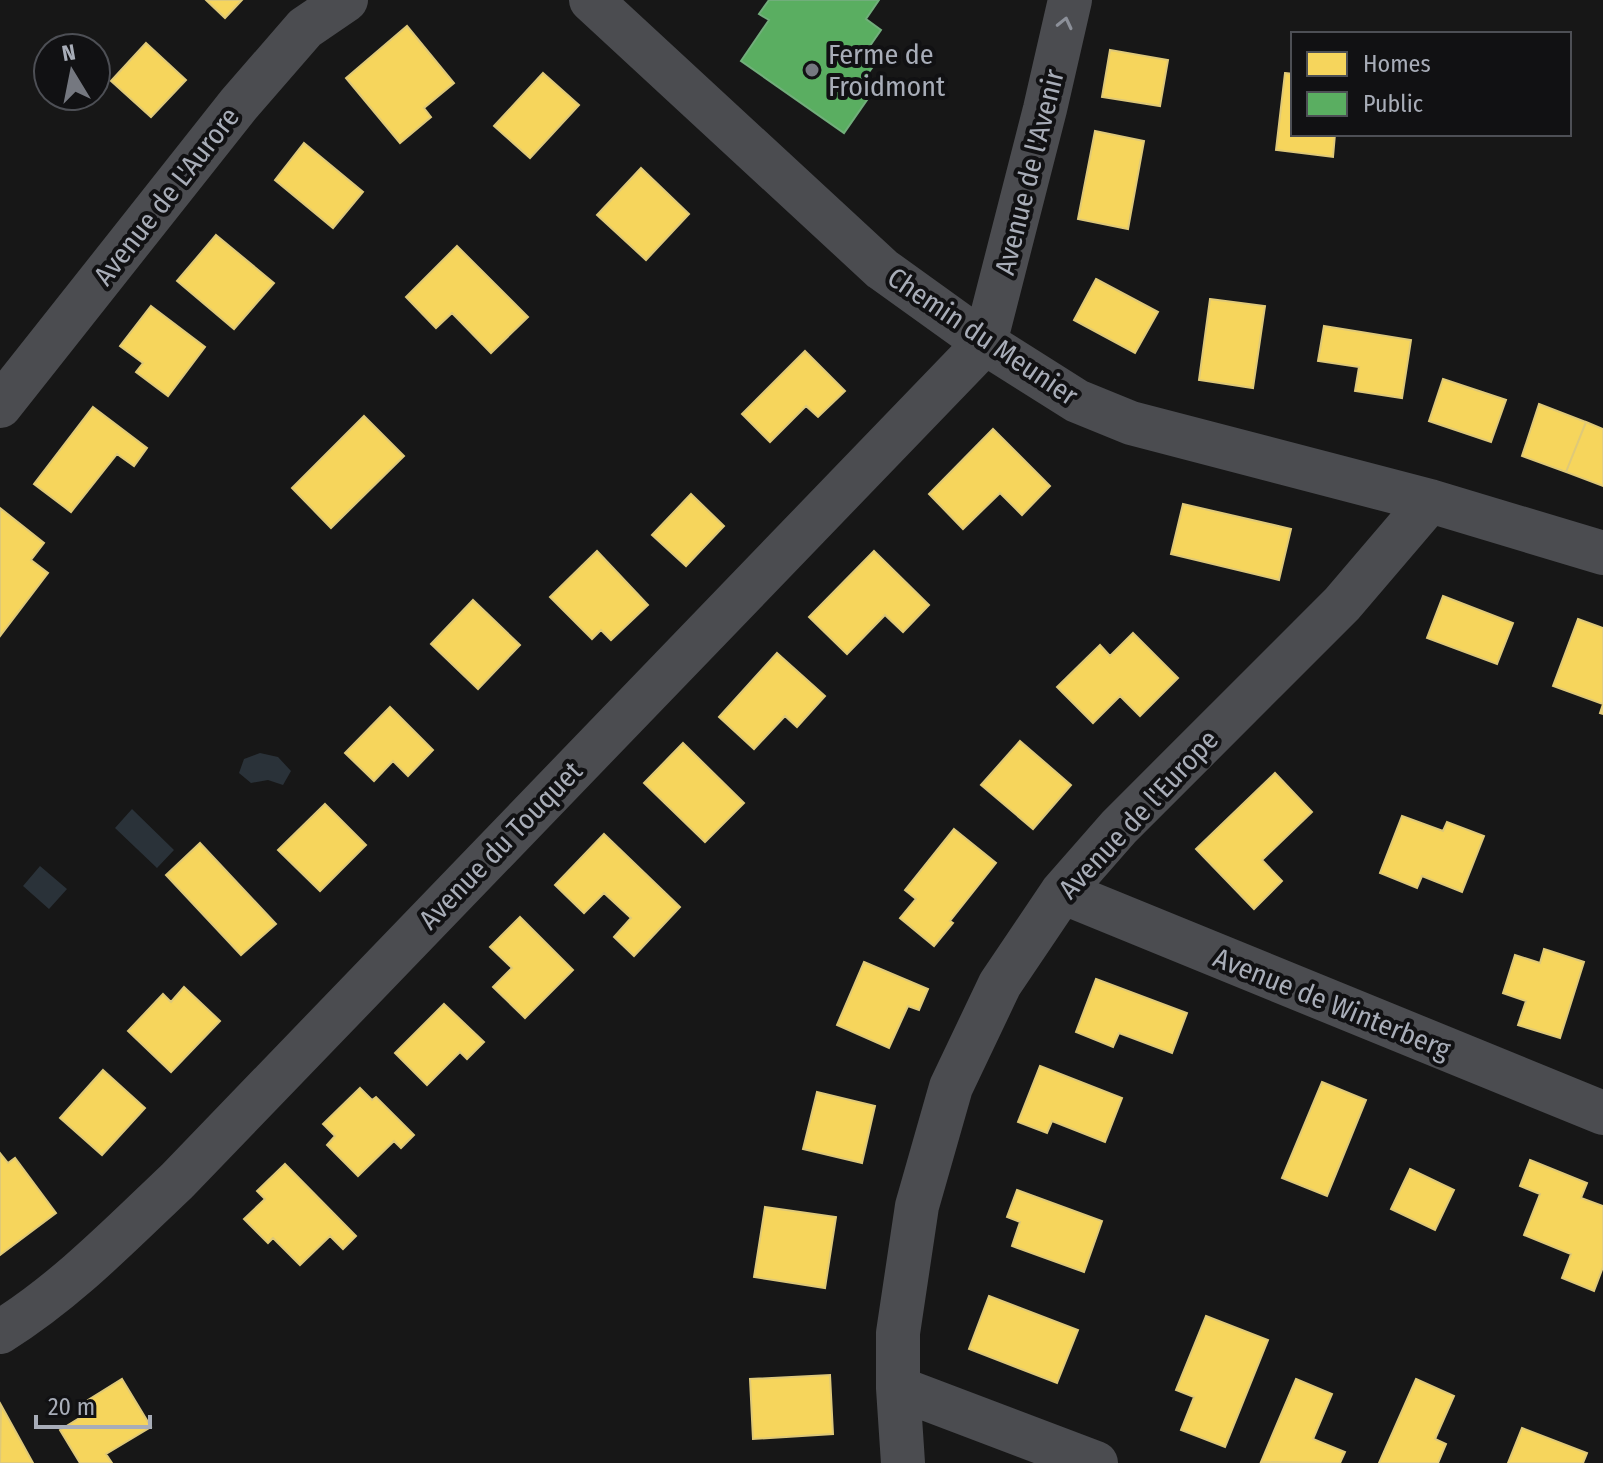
<svg xmlns="http://www.w3.org/2000/svg" width="1603" height="1463" viewBox="0 0 1603 1463" font-family="'Fira Sans Condensed',sans-serif">
<rect width="100%" height="100%" fill="#171717"/>
<path fill="#2a3239" d="M 260,753 L 278,757 L 291,771 L 283,785 L 268,780 L 251,783 L 239,773 L 244,759 Z
M 132,809 L 174,850 L 157,868 L 115,828 Z
M 40,866 L 67,889 L 49,909 L 23,886 Z"/>
<path fill="#f6d55c" stroke="#dfc978" stroke-width="2" d="M 206,0 L 242,0 L 225,18 Z
M 407,26 L 454,83 L 424,108 L 431,117 L 400,143 L 346,78 Z
M 146,43 L 186,80 L 151,117 L 111,81 Z
M 1110,50 L 1168,60 L 1160,106 L 1102,97 Z
M 543,73 L 579,105 L 530,158 L 494,126 Z
M 1285,73 L 1293,74 L 1293,134 L 1335,134 L 1333,157 L 1276,150 Z
M 1095,131 L 1144,141 L 1128,229 L 1078,219 Z
M 304,143 L 363,192 L 333,228 L 275,180 Z
M 641,168 L 689,214 L 646,260 L 597,215 Z
M 216,235 L 274,283 L 234,329 L 177,281 Z
M 457,246 L 528,317 L 491,353 L 452,313 L 436,328 L 406,297 Z
M 1096,279 L 1158,312 L 1135,353 L 1074,320 Z
M 1210,299 L 1265,306 L 1253,388 L 1199,380 Z
M 151,306 L 205,347 L 168,396 L 136,372 L 143,363 L 120,346 Z
M 1324,326 L 1411,340 L 1402,398 L 1355,391 L 1359,367 L 1318,361 Z
M 805,351 L 845,391 L 818,417 L 806,406 L 770,442 L 742,414 Z
M 1443,379 L 1506,400 L 1491,442 L 1429,421 Z
M 1539,404 L 1586,422 L 1566,472 L 1522,456 Z
M 93,407 L 147,448 L 134,466 L 117,454 L 71,512 L 34,484 Z
M 364,416 L 404,456 L 331,528 L 292,488 Z
M 1586,422 L 1603,429 L 1603,486 L 1566,472 Z
M 993,429 L 1050,486 L 1022,515 L 1000,493 L 963,529 L 929,494 Z
M 691,494 L 724,526 L 686,566 L 652,535 Z
M 1183,504 L 1291,529 L 1279,580 L 1171,554 Z
M 0,508 L 44,543 L 31,560 L 48,573 L 0,636 Z
M 597,551 L 648,605 L 611,640 L 601,630 L 592,639 L 550,597 Z
M 874,551 L 929,605 L 903,632 L 885,615 L 847,654 L 809,617 Z
M 1443,596 L 1513,623 L 1497,664 L 1427,638 Z
M 473,600 L 520,645 L 478,689 L 431,644 Z
M 1578,619 L 1603,628 L 1603,714 L 1600,713 L 1603,704 L 1553,686 Z
M 1133,633 L 1178,678 L 1140,716 L 1120,696 L 1093,723 L 1057,687 L 1100,645 L 1110,656 Z
M 777,653 L 825,696 L 797,727 L 785,716 L 754,749 L 719,717 Z
M 390,707 L 433,750 L 408,776 L 393,761 L 374,781 L 345,753 Z
M 1020,741 L 1071,785 L 1033,829 L 981,785 Z
M 683,743 L 744,803 L 705,842 L 644,783 Z
M 1275,773 L 1312,812 L 1262,860 L 1282,881 L 1254,909 L 1196,849 Z
M 325,804 L 366,845 L 320,891 L 278,850 Z
M 1402,816 L 1443,831 L 1447,822 L 1484,836 L 1462,892 L 1422,876 L 1417,888 L 1380,873 Z
M 954,829 L 996,863 L 950,921 L 953,923 L 934,946 L 900,918 L 916,899 L 905,890 Z
M 604,834 L 680,907 L 634,956 L 614,937 L 631,918 L 604,893 L 584,913 L 555,885 Z
M 200,843 L 276,924 L 241,955 L 166,875 Z
M 520,917 L 573,970 L 525,1018 L 493,987 L 512,968 L 490,947 Z
M 1544,949 L 1584,962 L 1560,1038 L 1518,1025 L 1526,1001 L 1503,993 L 1515,955 L 1540,963 Z
M 864,962 L 928,989 L 919,1010 L 908,1006 L 889,1048 L 837,1025 Z
M 1096,979 L 1187,1013 L 1172,1053 L 1119,1033 L 1113,1047 L 1076,1032 Z
M 184,987 L 220,1021 L 171,1072 L 128,1031 L 163,994 L 171,1002 Z
M 444,1004 L 484,1042 L 467,1059 L 460,1052 L 427,1085 L 395,1053 Z
M 1040,1066 L 1122,1098 L 1105,1142 L 1052,1121 L 1047,1133 L 1018,1122 Z
M 103,1070 L 145,1108 L 102,1155 L 60,1118 Z
M 1322,1082 L 1366,1100 L 1327,1196 L 1282,1178 Z
M 360,1088 L 372,1100 L 376,1097 L 414,1135 L 401,1148 L 394,1141 L 358,1176 L 327,1145 L 335,1136 L 323,1124 Z
M 817,1092 L 875,1106 L 862,1163 L 803,1149 Z
M 0,1153 L 8,1163 L 15,1158 L 56,1213 L 0,1255 Z
M 1530,1160 L 1587,1183 L 1581,1198 L 1603,1206 L 1603,1267 L 1594,1291 L 1562,1278 L 1571,1254 L 1524,1235 L 1540,1194 L 1520,1186 Z
M 285,1164 L 356,1236 L 343,1249 L 330,1236 L 300,1265 L 273,1238 L 268,1243 L 244,1219 L 265,1199 L 257,1191 Z
M 1410,1169 L 1454,1190 L 1435,1230 L 1391,1209 Z
M 1017,1190 L 1102,1221 L 1084,1272 L 1012,1246 L 1020,1222 L 1007,1217 Z
M 765,1207 L 836,1217 L 825,1288 L 754,1277 Z
M 989,1296 L 1078,1330 L 1057,1383 L 969,1349 Z
M 1206,1316 L 1268,1340 L 1225,1447 L 1181,1430 L 1194,1397 L 1176,1390 Z
M 830,1375 L 833,1434 L 753,1439 L 750,1379 Z
M 122,1379 L 151,1427 L 106,1454 L 112,1463 L 80,1463 L 60,1430 L 94,1409 L 88,1400 Z
M 1296,1379 L 1332,1394 L 1313,1439 L 1345,1452 L 1340,1463 L 1261,1462 Z
M 1416,1379 L 1454,1396 L 1435,1439 L 1446,1444 L 1438,1463 L 1379,1463 Z
M 1,1405 L 33,1463 L 0,1463 Z
M 1522,1428 L 1587,1453 L 1583,1463 L 1508,1463 Z"/>
<path fill="#5aae61" stroke="#71ae7b" stroke-width="2" d="M 769,0 L 879,0 L 866,19 L 881,30 L 865,53 L 877,61 L 864,79 L 876,87 L 844,133 L 741,61 L 769,20 L 759,14 Z"/>
<g fill="none" stroke-linecap="round" stroke-linejoin="round">
<path stroke="#4b4c50" stroke-width="44" d="M 591,0 L 882,269 L 985,343 L 1077,401 L 1131,423 L 1430,501 L 1603,553
M 0,406 L 239,104 L 305,28 L 346,0
M 1062,892 L 1603,1113
M 0,1332 C 66,1291 121,1234 177,1181 L 985,343 L 1045,109 L 1070,0
M 898,1388 L 1096,1463
M 903,1463 L 898,1388 L 898,1333 L 917,1206 L 951,1087 L 1000,984 L 1062,892 L 1119,827 L 1342,604 L 1430,501"/>
</g>
<defs><path id="oneway-chevron" d="M-2-3.5L2.5 0L-2 3.5" fill="none" stroke-width="1.6" stroke-linecap="round" stroke-linejoin="round" transform="scale(2)"/></defs>
<use stroke="#8c9099" href="#oneway-chevron" transform="translate(1065 23) rotate(-77)"/>
<circle fill="#757880" stroke="#111113" stroke-width="3" cx="812" cy="70" r="8"/>
<g text-anchor="middle" stroke-width="8" stroke-linejoin="round" paint-order="stroke">
<g font-size="28" fill="#a8adb8" stroke="#111113" text-anchor="start">
<text x="828" y="64">Ferme de<tspan x="828" dy="32">Froidmont</tspan></text>
</g>
<g font-size="28" fill="#a8adb8" stroke="#111113">
<text transform="translate(1029 172) rotate(-76)" y="10">Avenue de l'Avenir</text>
<text transform="translate(166 196) rotate(-52)" y="10">Avenue de L'Aurore</text>
<text transform="translate(983 336) rotate(34)" y="10">Chemin du Meunier</text>
<text transform="translate(1138 814) rotate(-47)" y="10">Avenue de l'Europe</text>
<text transform="translate(500 845) rotate(-46)" y="10">Avenue du Touquet</text>
<text transform="translate(1332 1003) rotate(22)" y="10">Avenue de Winterberg</text>
</g>
</g>
<rect x="1291" y="32" width="280" height="104" fill="#111113" stroke="#4d4f55" stroke-width="2"/>
<rect x="1307" y="52" width="40" height="24" fill="#f6d55c" stroke="#4d4f55" stroke-width="2"/>
<text x="1363" y="72" font-size="24" fill="#a8adb8">Homes</text>
<rect x="1307" y="92" width="40" height="24" fill="#5aae61" stroke="#4d4f55" stroke-width="2"/>
<text x="1363" y="112" font-size="24" fill="#a8adb8">Public</text>
<g transform="translate(72 72) rotate(350)"><circle r="38" fill="#111113" stroke="#4d4f55" stroke-width="2"/>
<path d="M0-6L14 30L0 20L-14 30Z" fill="#757880"/>
<text y="-12" font-size="22" font-weight="bold" text-anchor="middle" fill="#a8adb8">N</text>
</g>
<path d="M36 1415v12h114v-12" fill="none" stroke="#a8adb8" stroke-width="4"/>
<text x="48" y="1415" font-size="24" fill="#a8adb8" stroke="#111113" stroke-width="6" paint-order="stroke">20 m</text>
</svg>
